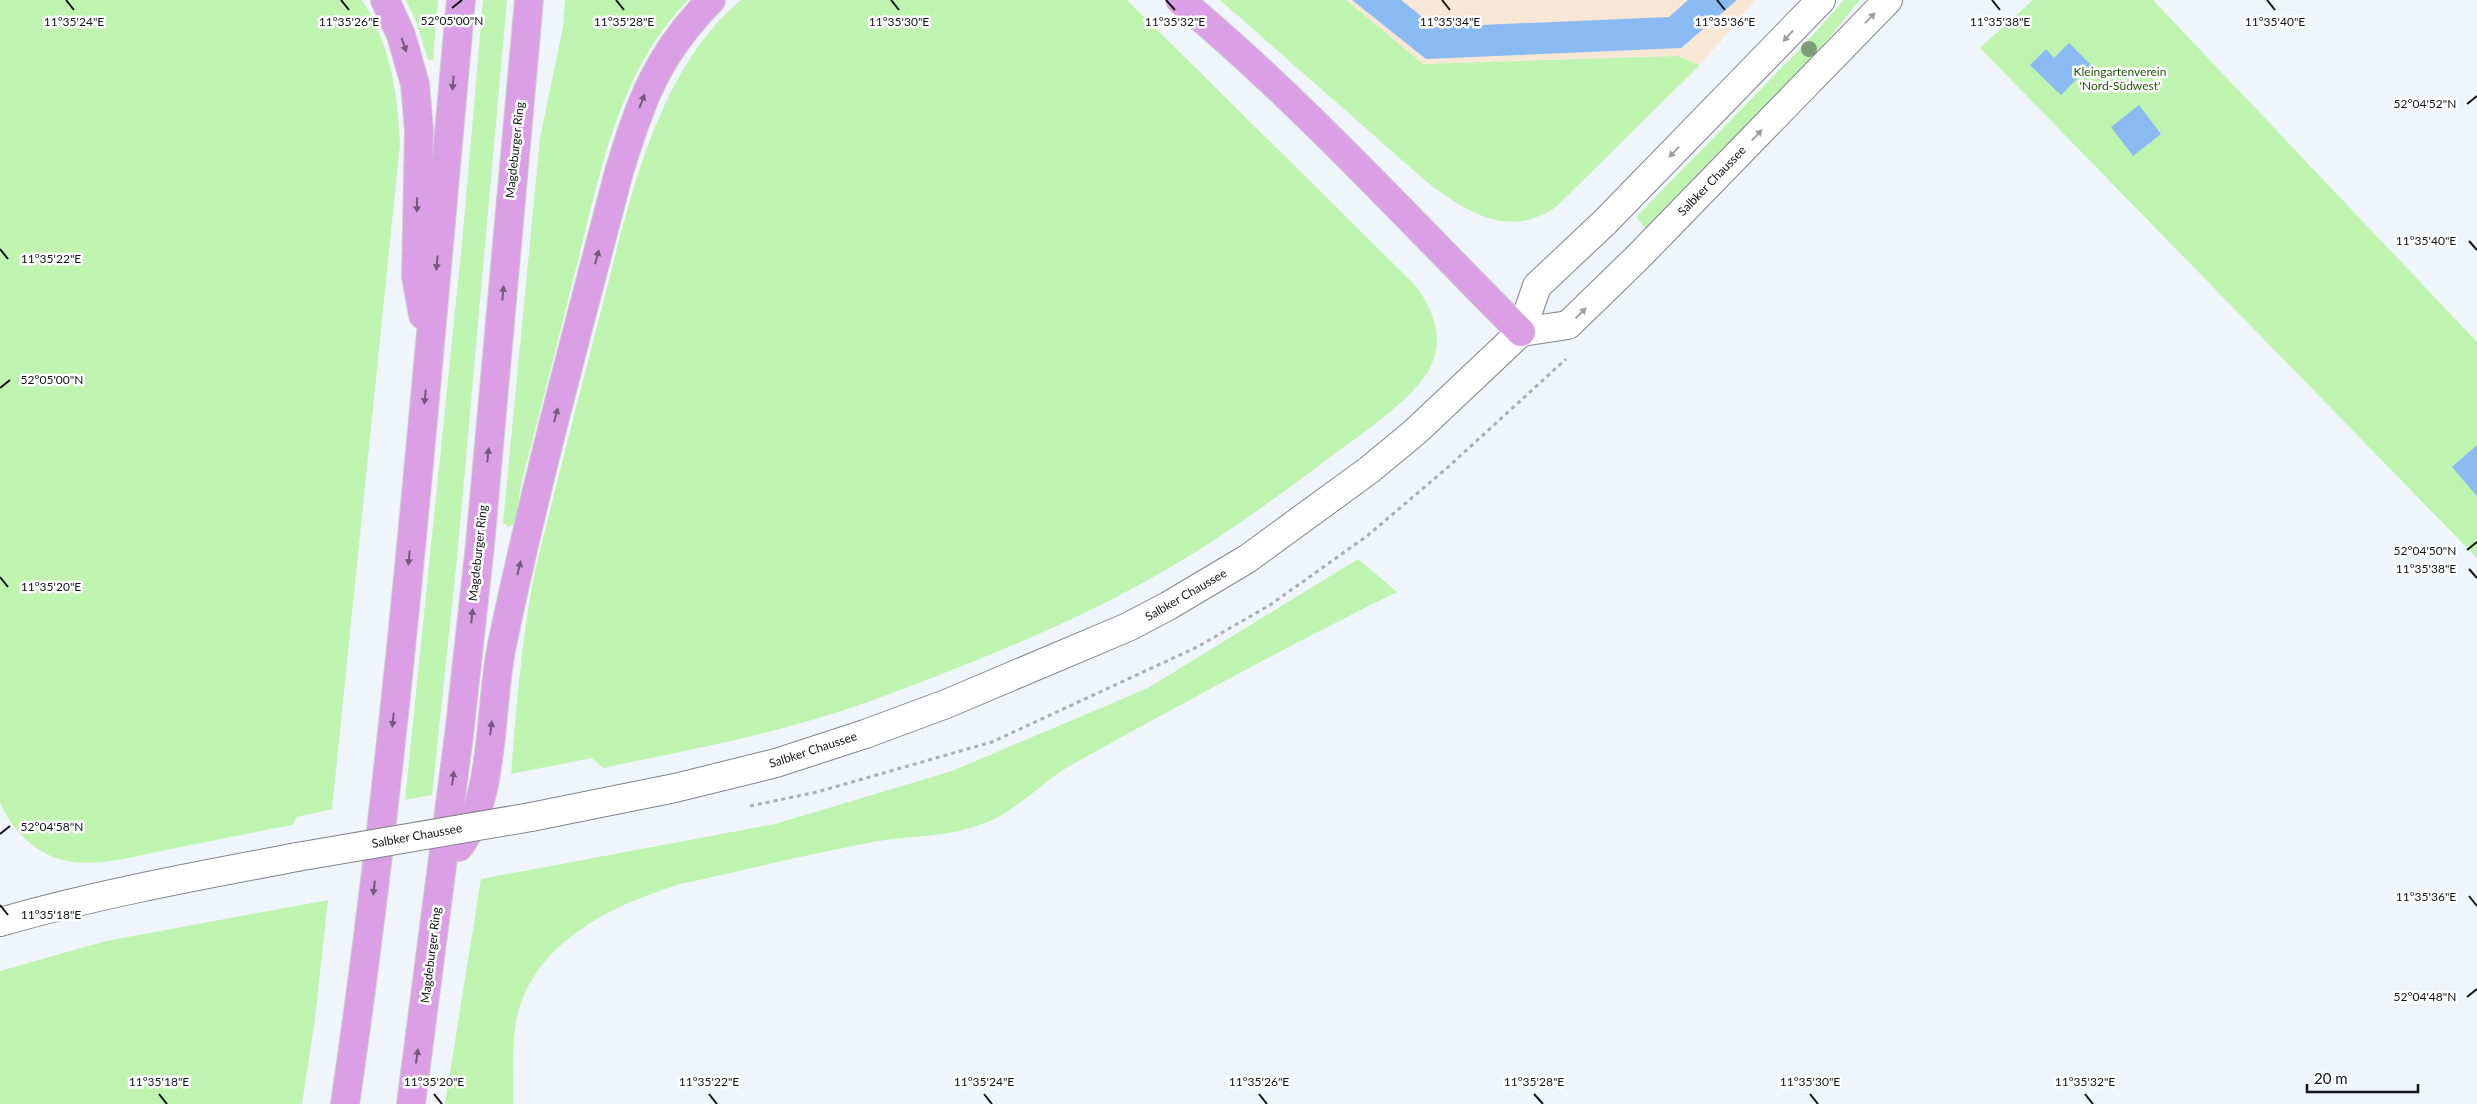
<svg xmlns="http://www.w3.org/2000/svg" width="2477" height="1104" viewBox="0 0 2477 1104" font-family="Lato,sans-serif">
<rect width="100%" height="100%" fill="#f0f5fb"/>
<path fill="#f9e7d6" d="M 1346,0 L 1756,0 L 1700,65 L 1677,56 L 1423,64 Z"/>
<path fill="#bef4af" d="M 0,0 L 362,0 C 390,43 398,94 400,144 L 332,809 L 297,817 L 293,825 C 249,833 205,842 161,851 C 132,857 97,867 67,861 C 36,855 13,831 0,803 Z
M 406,0 L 438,0 L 433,60 L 428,60 L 416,21 Z
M 483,0 L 507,0 L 457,558 L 432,795 L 405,800 L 463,233 Z
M 565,0 L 688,0 C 617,74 601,172 576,268 C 558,340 540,412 521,484 L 515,523 L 509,527 L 503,523 L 540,138 L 563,27 Z
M 741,0 L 1127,0 L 1415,285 C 1432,308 1445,336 1431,366 C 1417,396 1361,435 1333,455 C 1273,500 1212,545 1146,581 C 1058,630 962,667 868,702 C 782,733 692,749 603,768 L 592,758 L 511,774 C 516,711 521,648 532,586 C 538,555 547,524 554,494 C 568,439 582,384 596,330 C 626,220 650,76 741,0 Z
M 1220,0 L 1346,0 L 1423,64 L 1677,56 L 1700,65 L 1556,207 C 1508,239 1469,213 1428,183 Z
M 1844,0 L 1860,0 L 1814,56 L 1646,229 L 1636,217 L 1803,46 Z
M 2033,0 L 2153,0 L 2477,342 L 2477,558 L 1980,48 Z
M 1358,559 L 1397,592 C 1287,646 1180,705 1073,764 C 1043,781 1018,810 985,823 C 947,838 912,835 873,842 C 809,854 745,870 681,884 C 617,903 542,938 520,1006 C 510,1036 514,1073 513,1104 L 445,1104 L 481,879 L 775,824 L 952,771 L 1148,688 Z
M 328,900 L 315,1019 L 302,1104 L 0,1104 L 0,971 L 106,941 Z"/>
<path fill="#8abaf2" d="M 1352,0 L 1401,0 L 1435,27 L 1669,17 L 1688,0 L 1737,0 L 1681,48 L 1426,59 Z
M 2069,43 L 2091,65 L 2061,95 L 2030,65 L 2046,49 L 2054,58 Z
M 2139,105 L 2161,134 L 2133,156 L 2111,127 Z
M 2477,445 L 2477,496 L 2452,467 Z"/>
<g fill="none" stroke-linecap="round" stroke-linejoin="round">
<g stroke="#81858b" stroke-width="30">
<path id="secondary" d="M 1521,332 L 1568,325 L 1638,257 L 1888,0
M 531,817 L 675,788 L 776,763 L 865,734 L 946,704 L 1128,627 L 1168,606 L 1247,559 L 1369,470 L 1415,432 L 1521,332 L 1537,286 L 1605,222 L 1821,0
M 0,922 C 98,894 197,876 297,857"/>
</g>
<g stroke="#cfd0d0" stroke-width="30">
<path id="highway" d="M 385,0 L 401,35 L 415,84 L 419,130 L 416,276 L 423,315
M 1180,0 C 1302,102 1409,220 1521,332
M 459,847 C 496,796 489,706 502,645 C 535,486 578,329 619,172 C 641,100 657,55 711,0
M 345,1104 C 399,738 427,368 461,0
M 411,1104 L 459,735 L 480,545 L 529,0"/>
</g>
<path stroke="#aaaeb3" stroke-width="3" stroke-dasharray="4 4" stroke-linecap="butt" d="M 750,806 L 817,792 L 992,742 L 1197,647 L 1270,605 L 1367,536 L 1447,468 L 1566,359"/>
<use href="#secondary" stroke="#fff" stroke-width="28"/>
<use href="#highway" stroke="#da9fe4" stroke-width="28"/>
<g stroke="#81858b" stroke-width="30" stroke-linecap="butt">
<path id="secondary-bridge" d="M 297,857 L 531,817"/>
</g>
<use href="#secondary-bridge" stroke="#fff" stroke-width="28"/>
</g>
<circle fill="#7c9d75" cx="1809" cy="49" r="8"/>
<defs><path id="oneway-solid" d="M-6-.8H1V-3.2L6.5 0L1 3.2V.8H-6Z" transform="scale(1.25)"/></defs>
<g fill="#a0a0a1">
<use href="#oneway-solid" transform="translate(1870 18) rotate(-46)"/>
<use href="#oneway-solid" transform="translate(1788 36) rotate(133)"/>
<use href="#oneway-solid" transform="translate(1757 135) rotate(-46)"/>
<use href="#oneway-solid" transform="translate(1674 152) rotate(134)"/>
<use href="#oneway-solid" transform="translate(1581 313) rotate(-44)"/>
</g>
<g fill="#76587c">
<use href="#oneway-solid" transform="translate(404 45) rotate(71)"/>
<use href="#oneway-solid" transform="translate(453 83) rotate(95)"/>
<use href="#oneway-solid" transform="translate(642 101) rotate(-69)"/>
<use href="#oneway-solid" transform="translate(417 205) rotate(91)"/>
<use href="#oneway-solid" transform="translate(597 257) rotate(-75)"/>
<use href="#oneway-solid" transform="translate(437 263) rotate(95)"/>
<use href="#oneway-solid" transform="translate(503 293) rotate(-85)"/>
<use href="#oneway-solid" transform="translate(425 397) rotate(96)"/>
<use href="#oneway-solid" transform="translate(556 415) rotate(-75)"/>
<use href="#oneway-solid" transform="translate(488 455) rotate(-85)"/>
<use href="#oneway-solid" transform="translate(409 558) rotate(95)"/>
<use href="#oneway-solid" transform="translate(519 568) rotate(-77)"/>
<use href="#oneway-solid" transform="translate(472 616) rotate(-84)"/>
<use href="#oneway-solid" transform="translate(393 720) rotate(96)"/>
<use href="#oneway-solid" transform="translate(491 728) rotate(-83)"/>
<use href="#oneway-solid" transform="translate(453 778) rotate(-83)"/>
<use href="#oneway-solid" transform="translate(374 888) rotate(97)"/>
<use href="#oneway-solid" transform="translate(417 1056) rotate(-82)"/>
</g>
<path fill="none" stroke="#111215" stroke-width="2" d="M 66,0 L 74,10M 341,0 L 349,10M 616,0 L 624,10M 891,0 L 899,10M 1166,0 L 1175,10M 1442,0 L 1450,10M 1717,0 L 1725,10M 1992,0 L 2000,10M 2267,0 L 2275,10M 452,8 L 462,0M 2467,104 L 2477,96M 2469,241 L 2477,250M 0,249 L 8,259M 0,388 L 10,380M 2467,550 L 2477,542M 2469,569 L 2477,578M 0,577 L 8,587M 0,834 L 10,826M 2469,896 L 2477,906M 0,905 L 8,915M 2467,997 L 2477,989M 159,1094 L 167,1104M 434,1094 L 442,1104M 709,1094 L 717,1104M 984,1094 L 992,1104M 1259,1094 L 1267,1104M 1534,1094 L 1543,1104M 1810,1094 L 1818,1104M 2085,1094 L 2093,1104"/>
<g text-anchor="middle" stroke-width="5" stroke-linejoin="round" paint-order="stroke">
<g font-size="12" fill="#1e5507" stroke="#fff">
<text x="2120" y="76">Kleingartenverein<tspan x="2120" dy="14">'Nord-Südwest'</tspan></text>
</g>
<g font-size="12" fill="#111215" stroke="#fff">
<text transform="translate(515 150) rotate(-84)" y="4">Magdeburger Ring</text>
<text transform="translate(1712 181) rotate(-46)" y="4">Salbker Chaussee</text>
<text transform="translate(478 553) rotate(-84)" y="4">Magdeburger Ring</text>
<text transform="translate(1186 595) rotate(-30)" y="4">Salbker Chaussee</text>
<text transform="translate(813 750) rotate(-18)" y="4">Salbker Chaussee</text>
<text transform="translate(417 836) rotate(-10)" y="4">Salbker Chaussee</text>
<text transform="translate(431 955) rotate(-83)" y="4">Magdeburger Ring</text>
</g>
</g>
<g font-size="12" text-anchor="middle" fill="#111215" stroke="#fff" stroke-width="5" stroke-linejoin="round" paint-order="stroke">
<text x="452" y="25">52°05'00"N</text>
<text x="74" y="26">11°35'24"E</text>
<text x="349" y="26">11°35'26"E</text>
<text x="624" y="26">11°35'28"E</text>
<text x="899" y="26">11°35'30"E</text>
<text x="1175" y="26">11°35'32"E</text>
<text x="1450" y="26">11°35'34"E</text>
<text x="1725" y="26">11°35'36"E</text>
<text x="2275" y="26">11°35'40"E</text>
<text x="2000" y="26">11°35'38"E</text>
<text x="2425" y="108">52°04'52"N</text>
<text x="2426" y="245">11°35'40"E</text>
<text x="51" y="263">11°35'22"E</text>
<text x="52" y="384">52°05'00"N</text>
<text x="2425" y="555">52°04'50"N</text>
<text x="2426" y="573">11°35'38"E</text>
<text x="51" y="591">11°35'20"E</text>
<text x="52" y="831">52°04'58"N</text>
<text x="2426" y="901">11°35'36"E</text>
<text x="51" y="919">11°35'18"E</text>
<text x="2425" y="1001">52°04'48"N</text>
<text x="159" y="1086">11°35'18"E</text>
<text x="434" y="1086">11°35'20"E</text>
<text x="709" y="1086">11°35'22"E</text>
<text x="984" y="1086">11°35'24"E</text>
<text x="1259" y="1086">11°35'26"E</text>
<text x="1534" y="1086">11°35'28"E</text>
<text x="1810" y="1086">11°35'30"E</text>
<text x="2085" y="1086">11°35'32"E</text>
</g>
<path d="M2307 1084v8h111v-8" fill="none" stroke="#111215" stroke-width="2.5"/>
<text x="2314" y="1084" font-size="15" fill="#111215" stroke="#ffffff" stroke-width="4" paint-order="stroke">20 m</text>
</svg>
